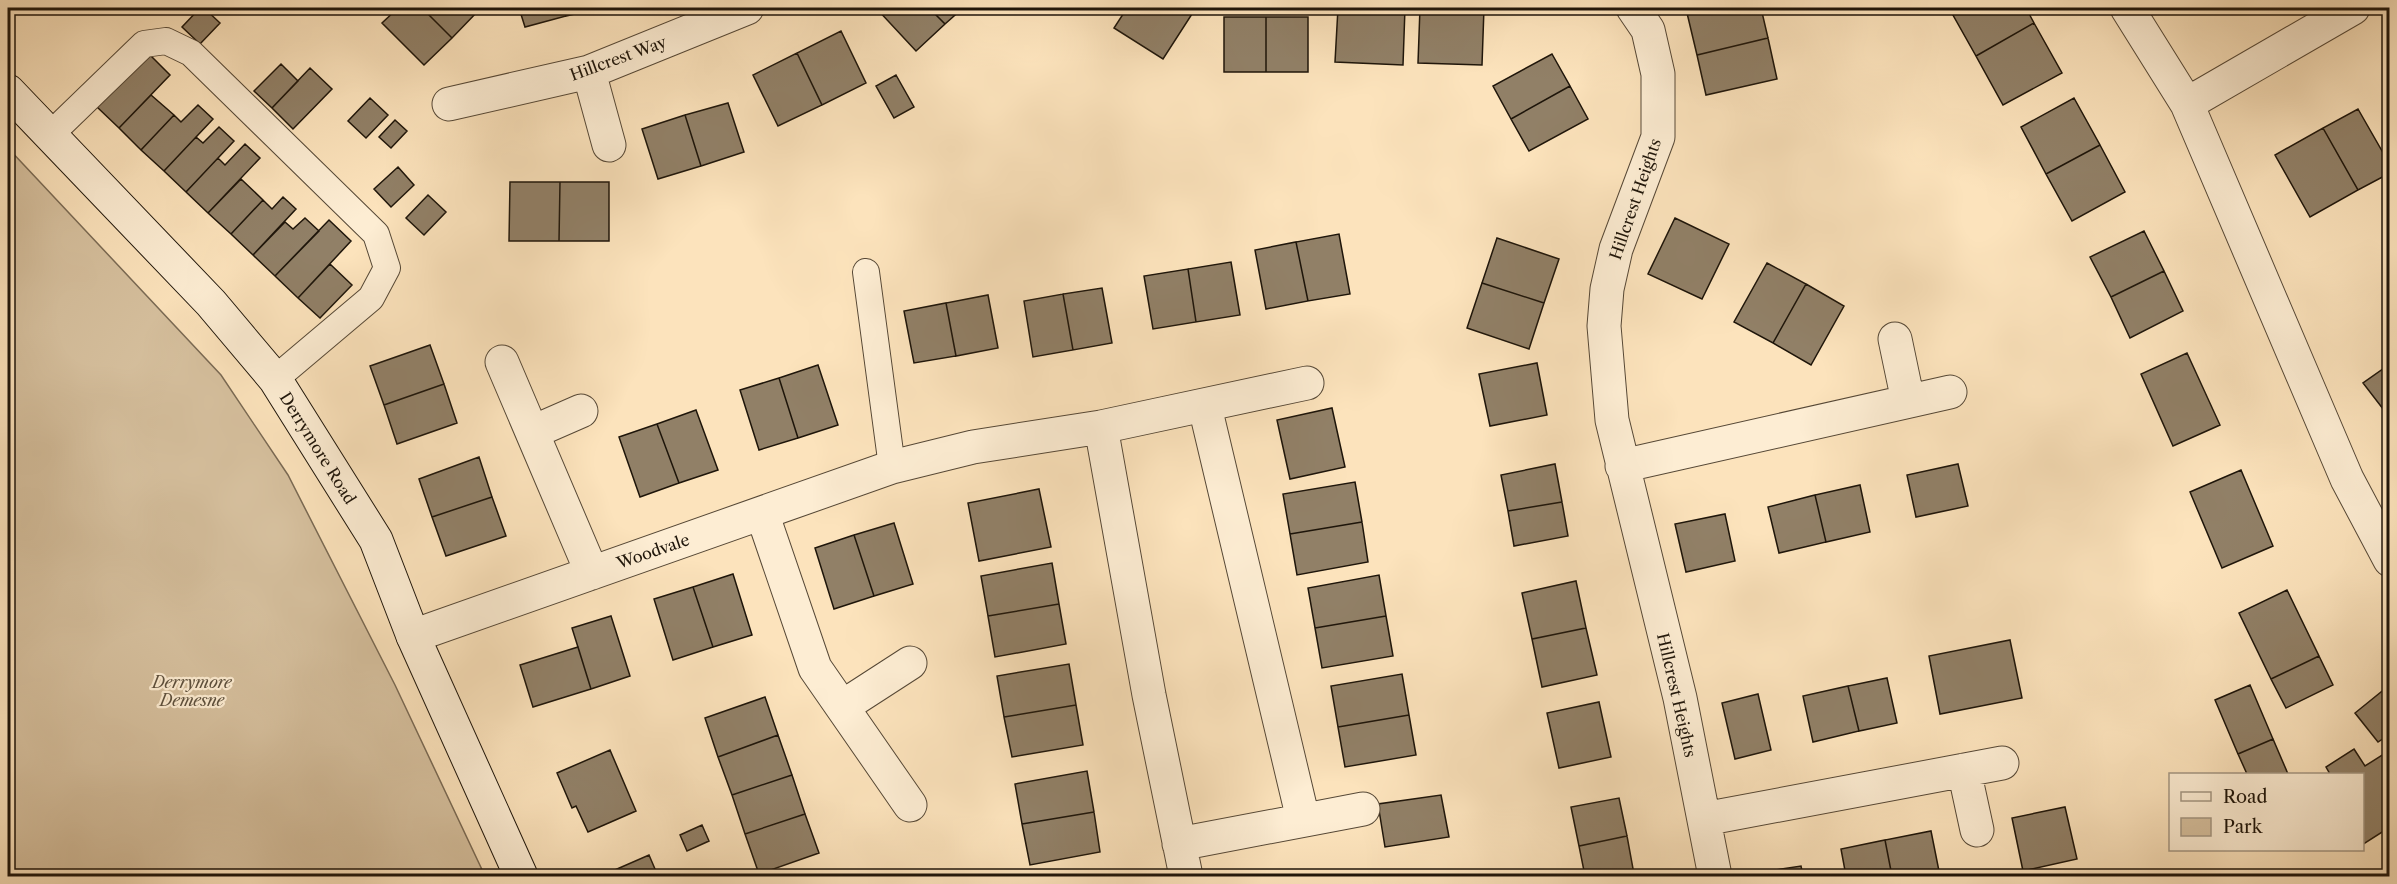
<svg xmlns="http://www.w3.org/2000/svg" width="2397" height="884" viewBox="0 0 2397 884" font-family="'Libre Caslon Text',serif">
<rect width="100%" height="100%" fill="#fce3bc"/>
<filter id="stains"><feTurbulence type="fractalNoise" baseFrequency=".00333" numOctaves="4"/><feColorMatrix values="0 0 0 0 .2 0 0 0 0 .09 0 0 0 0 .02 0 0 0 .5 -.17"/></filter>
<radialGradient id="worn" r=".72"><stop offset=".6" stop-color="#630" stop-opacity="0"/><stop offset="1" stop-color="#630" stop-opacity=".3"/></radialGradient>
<path fill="#d6c09e" stroke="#7a6a54" stroke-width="1.5" d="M 8,148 L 221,375 L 288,475 L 395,685 L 485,876 L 8,876 Z"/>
<path fill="#918067" stroke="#1e150a" stroke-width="1.5" d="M 200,8 L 204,8 L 220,23 L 200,44 L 182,27 Z
M 398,8 L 422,8 L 452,38 L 424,65 L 382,23 Z
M 422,8 L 477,8 L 479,10 L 452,38 Z
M 519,8 L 564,8 L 566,16 L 525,27 Z
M 564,8 L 600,8 L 566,16 Z
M 876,8 L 929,8 L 945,24 L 916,51 Z
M 929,8 L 963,8 L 945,24 Z
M 1127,8 L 1181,8 L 1192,14 L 1163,59 L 1114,28 Z
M 1338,8 L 1405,8 L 1403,65 L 1335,62 Z
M 1420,8 L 1484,8 L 1482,65 L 1418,63 Z
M 1713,8 L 1761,8 L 1768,38 L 1697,55 L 1687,13 Z
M 1949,8 L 2026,8 L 2034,23 L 1976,56 Z
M 1224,17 L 1266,17 L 1266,72 L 1224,72 Z
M 1266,17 L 1308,17 L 1308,72 L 1266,72 Z
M 2034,23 L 2062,73 L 2003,105 L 1976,56 Z
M 841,31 L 866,83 L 822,105 L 797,53 Z
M 1768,38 L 1777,79 L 1706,95 L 1697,55 Z
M 148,53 L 170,75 L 119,128 L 97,107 Z
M 797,53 L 822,105 L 778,126 L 753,75 Z
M 1552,54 L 1570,86 L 1511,119 L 1493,86 Z
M 281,64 L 298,81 L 272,108 L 254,91 Z
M 310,68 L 332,89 L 293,129 L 272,108 Z
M 896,75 L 914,107 L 894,118 L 876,86 Z
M 1570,86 L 1588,119 L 1529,151 L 1511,119 Z
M 151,95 L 174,115 L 141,150 L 119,128 Z
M 370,98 L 388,115 L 366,138 L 348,121 Z
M 2074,98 L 2100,145 L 2046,174 L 2021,127 Z
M 728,103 L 744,152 L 701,166 L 685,115 Z
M 198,105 L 213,119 L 164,171 L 141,150 L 174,115 L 181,122 Z
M 2358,109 L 2390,165 L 2390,173 L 2358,190 L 2323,128 Z
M 685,115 L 701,166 L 658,179 L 642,129 Z
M 395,120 L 407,131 L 391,148 L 379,137 Z
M 219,127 L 234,141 L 186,192 L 164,171 L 196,137 L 203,143 Z
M 2323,128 L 2358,190 L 2310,217 L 2275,155 Z
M 245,144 L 260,158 L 208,213 L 186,192 L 218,158 L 225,165 Z
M 2100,145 L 2125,192 L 2072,221 L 2046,174 Z
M 398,167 L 414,185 L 391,207 L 374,189 Z
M 241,179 L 263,200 L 231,234 L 208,213 Z
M 510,182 L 560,182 L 559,241 L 509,241 Z
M 560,182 L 609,182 L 609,241 L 559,241 Z
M 428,195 L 446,212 L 424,235 L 406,218 Z
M 283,197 L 296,209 L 253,255 L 231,234 L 263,200 L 272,209 Z
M 305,218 L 319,231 L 275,276 L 253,255 L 285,222 L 293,229 Z
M 1675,218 L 1729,244 L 1702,299 L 1648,274 Z
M 329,220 L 351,241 L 298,298 L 275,276 Z
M 2144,231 L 2164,271 L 2111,297 L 2090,257 Z
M 1339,234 L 1350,294 L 1308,301 L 1296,242 Z
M 1497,238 L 1559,259 L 1544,303 L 1482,283 Z
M 1296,242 L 1308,301 L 1266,309 L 1255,250 Z
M 1231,262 L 1240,315 L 1196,322 L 1188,269 Z
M 1767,263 L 1806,284 L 1773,343 L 1734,322 Z
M 330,264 L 352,285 L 320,318 L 298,298 Z
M 1188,269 L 1196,322 L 1153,329 L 1144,276 Z
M 2164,271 L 2183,311 L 2130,338 L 2111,297 Z
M 1482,283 L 1544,303 L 1529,349 L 1467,328 Z
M 1806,284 L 1844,306 L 1811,365 L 1773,343 Z
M 1102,288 L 1112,343 L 1073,350 L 1063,294 Z
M 1063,294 L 1073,350 L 1033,357 L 1024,301 Z
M 988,295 L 998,348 L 956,356 L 946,303 Z
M 946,303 L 956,356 L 914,363 L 904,311 Z
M 430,345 L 444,384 L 384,405 L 370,366 Z
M 2187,353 L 2220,425 L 2173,446 L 2141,374 Z
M 1537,363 L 1547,415 L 1490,426 L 1479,374 Z
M 2390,364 L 2390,418 L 2363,383 Z
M 818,365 L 838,425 L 798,438 L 779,378 Z
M 779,378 L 798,438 L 759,450 L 740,390 Z
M 444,384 L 457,423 L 397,444 L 384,405 Z
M 1332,408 L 1345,467 L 1290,479 L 1277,420 Z
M 696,410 L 718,470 L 679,483 L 657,424 Z
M 657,424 L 679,483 L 640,497 L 619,437 Z
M 479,457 L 492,497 L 432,517 L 419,479 Z
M 1555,464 L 1562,502 L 1508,511 L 1501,475 Z
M 1958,464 L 1968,506 L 1916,517 L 1907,475 Z
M 2241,470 L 2273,546 L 2222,568 L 2190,492 Z
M 1355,482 L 1362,522 L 1290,534 L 1283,494 Z
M 1860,485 L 1870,532 L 1826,542 L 1815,495 Z
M 1039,489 L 1051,547 L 979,561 L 968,503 Z
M 1815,495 L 1826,542 L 1779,553 L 1768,507 Z
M 492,497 L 506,536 L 446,556 L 432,517 Z
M 1562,502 L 1568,536 L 1514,546 L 1508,511 Z
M 1725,514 L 1735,561 L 1686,572 L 1675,524 Z
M 1362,522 L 1368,562 L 1297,575 L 1290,534 Z
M 894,523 L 913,584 L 874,596 L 854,535 Z
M 854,535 L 874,596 L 834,609 L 815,548 Z
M 1052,563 L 1059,604 L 988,616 L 981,576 Z
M 733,574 L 752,635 L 713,647 L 693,587 Z
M 1379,575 L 1386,616 L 1315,628 L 1308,588 Z
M 1576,581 L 1586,628 L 1532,639 L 1522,593 Z
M 693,587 L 713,647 L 673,660 L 654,599 Z
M 2287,590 L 2319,656 L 2271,679 L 2239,613 Z
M 1059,604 L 1066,644 L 995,657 L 988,616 Z
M 611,616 L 630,676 L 591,689 L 572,628 Z
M 1386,616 L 1393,656 L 1322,668 L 1315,628 Z
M 1586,628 L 1597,675 L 1542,687 L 1532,639 Z
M 2010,640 L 2022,698 L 1940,714 L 1929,656 Z
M 578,647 L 591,689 L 533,707 L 520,665 Z
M 2319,656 L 2333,685 L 2286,708 L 2271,679 Z
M 1069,664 L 1076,705 L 1004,717 L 997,676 Z
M 1402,674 L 1409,715 L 1338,727 L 1331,686 Z
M 1887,678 L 1897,723 L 1859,731 L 1848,686 Z
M 2250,685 L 2273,739 L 2238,754 L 2215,700 Z
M 1848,686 L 1859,731 L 1813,742 L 1803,696 Z
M 2386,688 L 2390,691 L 2390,734 L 2378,742 L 2355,713 Z
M 1758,694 L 1771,750 L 1735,759 L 1722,703 Z
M 765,697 L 778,735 L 718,757 L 705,718 Z
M 1599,702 L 1611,757 L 1559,768 L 1547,713 Z
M 1076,705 L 1083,745 L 1012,757 L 1004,717 Z
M 1409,715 L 1416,755 L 1345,767 L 1338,727 Z
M 778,735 L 792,775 L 732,795 L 718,757 Z
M 2273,739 L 2288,774 L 2247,774 L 2238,754 Z
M 2354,749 L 2365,766 L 2390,750 L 2390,827 L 2362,845 L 2362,774 L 2330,774 L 2326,767 Z
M 610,750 L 636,811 L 588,832 L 576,806 L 572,808 L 557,773 Z
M 1087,771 L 1094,812 L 1022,824 L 1015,784 Z
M 792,775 L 805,814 L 745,834 L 732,795 Z
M 1441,795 L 1449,837 L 1385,847 L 1378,804 Z
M 1619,798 L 1627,836 L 1579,846 L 1571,807 Z
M 2065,807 L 2077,859 L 2023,871 L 2012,818 Z
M 1094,812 L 1100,852 L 1030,865 L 1022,824 Z
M 805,814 L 819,853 L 759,874 L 745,834 Z
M 702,825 L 709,841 L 687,851 L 680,835 Z
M 1931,831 L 1940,876 L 1892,876 L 1885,840 Z
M 1627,836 L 1634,874 L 1620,876 L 1585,876 L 1579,846 Z
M 1885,840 L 1892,876 L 1846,876 L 1841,849 Z
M 649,855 L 658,876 L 601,876 Z
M 1801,866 L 1803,876 L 1750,876 L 1750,874 Z"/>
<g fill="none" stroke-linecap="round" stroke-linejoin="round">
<g stroke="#564836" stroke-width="28">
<path id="lane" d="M 51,134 L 144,44 L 166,41 L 191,53 L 376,234 L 387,268 L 371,298 L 275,379
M 866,272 L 892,467"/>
</g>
<g stroke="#564836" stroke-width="35">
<path id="street" d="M 1633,8 L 1648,30 L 1658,74 L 1658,137 L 1616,249 L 1607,289 L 1604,326 L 1612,420 L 1680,698 L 1715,876
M 2127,8 L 2187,104 L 2347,479 L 2390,560
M 589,72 L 609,145
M 449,104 L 589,72 L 747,8
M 2187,104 L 2353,8
M 1895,339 L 1908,401
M 502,362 L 592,573
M 1205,407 L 1303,819
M 1101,427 L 1149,695 L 1186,876
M 533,432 L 581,411
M 1622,466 L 1950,392
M 762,513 L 815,668 L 910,805
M 413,636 L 892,467 L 973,447 L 1101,427 L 1307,383
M 842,707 L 910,663
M 1964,770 L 1977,830
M 1704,819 L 2002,763
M 1179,844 L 1363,809"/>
</g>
<g stroke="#1e150a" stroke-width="35">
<path id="secondary" d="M 8,91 L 211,303 L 275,379 L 376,540 L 413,636 L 521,876"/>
</g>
<use href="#lane" stroke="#fdedd3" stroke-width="26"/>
<use href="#street" stroke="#fdedd3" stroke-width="33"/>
<use href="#secondary" stroke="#fdedd3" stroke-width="33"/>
</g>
<g text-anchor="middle" stroke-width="4.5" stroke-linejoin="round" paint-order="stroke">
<g font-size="16" fill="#1e150a" stroke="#fdedd3">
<text transform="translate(618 58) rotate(-20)" y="6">Hillcrest Way</text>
<text transform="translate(1635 199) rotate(-71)" y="6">Hillcrest Heights</text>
<text transform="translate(318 448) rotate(58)" y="6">Derrymore Road</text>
<text transform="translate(653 551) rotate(-19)" y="6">Woodvale</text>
<text transform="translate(1677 695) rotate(77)" y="6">Hillcrest Heights</text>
</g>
<g font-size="16" font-style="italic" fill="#5e513e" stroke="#fdedd3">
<text x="192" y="688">Derrymore<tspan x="192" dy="18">Demesne</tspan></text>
</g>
</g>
<rect width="2397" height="884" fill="none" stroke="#fce3bc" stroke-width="30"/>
<rect x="9" y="9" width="2379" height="866" fill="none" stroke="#1e150a" stroke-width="3"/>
<rect x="15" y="15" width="2367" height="854" fill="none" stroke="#1e150a" stroke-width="1.5"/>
<rect x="2169" y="773" width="195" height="78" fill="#fdedd3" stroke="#a49783" stroke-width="1.5"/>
<rect x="2181" y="792" width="30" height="9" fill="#fdedd3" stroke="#a49783" stroke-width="1.5"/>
<text x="2223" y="803" font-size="18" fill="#1e150a">Road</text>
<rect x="2181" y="818" width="30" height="18" fill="#d6c09e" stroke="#a49783" stroke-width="1.5"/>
<text x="2223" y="833" font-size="18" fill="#1e150a">Park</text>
<rect width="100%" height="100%" filter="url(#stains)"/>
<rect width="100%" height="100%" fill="url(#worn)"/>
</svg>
